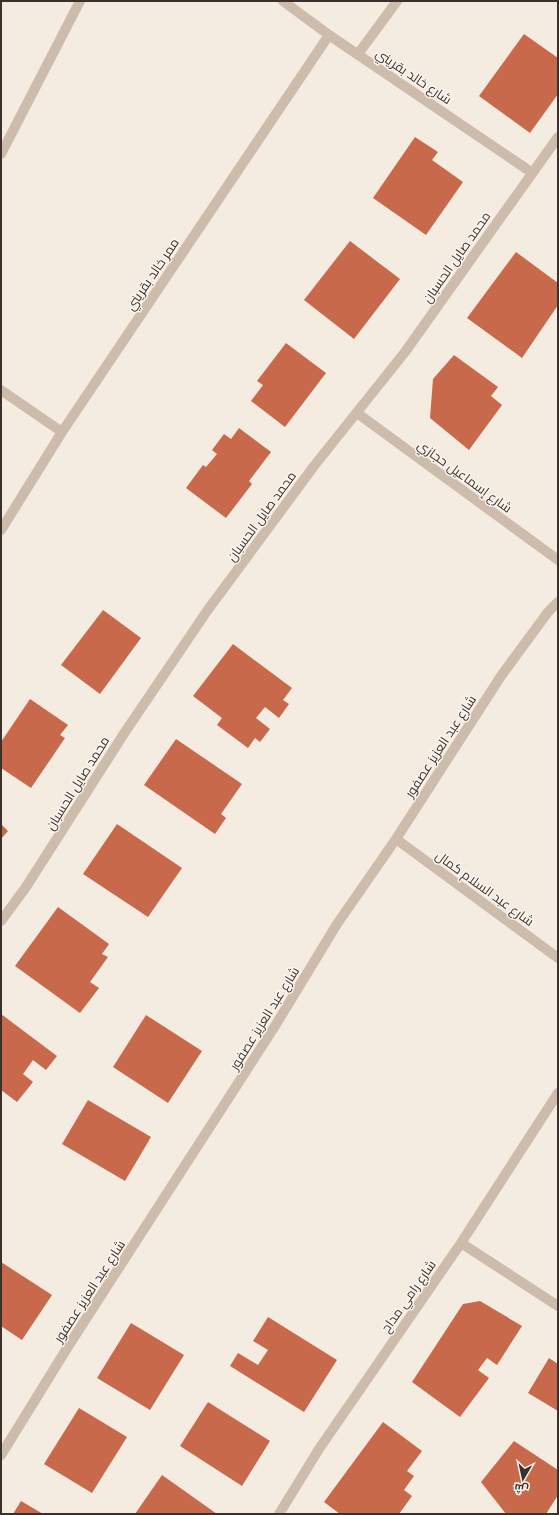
<svg xmlns="http://www.w3.org/2000/svg" width="559" height="1515" viewBox="0 0 559 1515" font-family="'Public Sans',Cairo,sans-serif">
<rect width="100%" height="100%" fill="#f4ebe1"/>
<path fill="#c8694b" d="M 524,34 L 558,58 L 558,94 L 530,133 L 479,96 Z
M 415,137 L 438,152 L 432,160 L 463,182 L 426,235 L 373,198 Z
M 350,241 L 400,279 L 354,339 L 304,300 Z
M 516,252 L 558,283 L 558,305 L 522,358 L 467,318 Z
M 286,343 L 326,373 L 285,427 L 251,401 L 263,385 L 257,381 Z
M 454,355 L 498,387 L 491,396 L 502,405 L 469,450 L 430,418 L 433,379 Z
M 239,428 L 271,452 L 249,481 L 252,484 L 226,518 L 186,488 L 203,465 L 206,467 L 217,454 L 212,450 L 224,434 L 231,439 Z
M 103,610 L 141,638 L 100,694 L 61,665 Z
M 233,644 L 292,688 L 283,700 L 289,704 L 279,718 L 265,707 L 256,718 L 270,729 L 260,742 L 255,738 L 248,748 L 217,725 L 222,718 L 193,696 Z
M 30,699 L 68,725 L 60,735 L 65,738 L 31,788 L 1,768 L 1,742 Z
M 176,739 L 242,784 L 221,814 L 226,818 L 215,834 L 144,785 Z
M 1,824 L 8,831 L 1,839 Z
M 117,824 L 182,868 L 148,917 L 83,874 Z
M 58,907 L 109,944 L 102,954 L 108,957 L 90,982 L 99,988 L 80,1013 L 15,966 Z
M 1,1014 L 57,1056 L 46,1070 L 33,1060 L 23,1074 L 33,1082 L 17,1102 L 1,1090 Z
M 146,1015 L 202,1051 L 168,1103 L 113,1067 Z
M 88,1100 L 151,1137 L 125,1181 L 62,1144 Z
M 1,1262 L 52,1295 L 22,1340 L 1,1326 Z
M 480,1301 L 522,1326 L 497,1365 L 487,1358 L 478,1370 L 489,1378 L 460,1417 L 412,1382 L 463,1304 Z
M 268,1317 L 337,1360 L 304,1412 L 230,1366 L 238,1353 L 258,1365 L 268,1350 L 253,1341 Z
M 131,1323 L 184,1355 L 150,1410 L 97,1378 Z
M 549,1358 L 558,1364 L 558,1411 L 528,1393 Z
M 208,1402 L 270,1441 L 242,1486 L 180,1446 Z
M 79,1408 L 127,1437 L 92,1493 L 44,1464 Z
M 383,1422 L 422,1451 L 407,1471 L 414,1476 L 404,1490 L 412,1496 L 399,1514 L 340,1514 L 324,1502 Z
M 514,1441 L 558,1470 L 558,1495 L 546,1514 L 506,1514 L 481,1482 Z
M 162,1475 L 217,1514 L 135,1514 Z
M 21,1501 L 43,1514 L 13,1514 Z"/>
<g fill="none" stroke-linecap="round" stroke-linejoin="round">
<path stroke="#cdbbac" stroke-width="10" d="M 283,1 L 329,35 L 531,172
M 358,54 L 397,1
M 1,154 L 80,1
M 1,390 L 62,432
M 357,413 L 558,560
M 1,530 L 62,432 L 329,35
M 396,839 L 558,958
M 1,921 L 26,887 L 125,732 L 207,611 L 314,466 L 405,352 L 558,137
M 461,1243 L 558,1306
M 1,1455 L 69,1345 L 275,1026 L 337,924 L 396,839 L 501,676 L 548,612 L 558,602
M 279,1514 L 319,1449 L 461,1243 L 558,1093"/>
</g>
<g text-anchor="middle" stroke-width="3" stroke-linejoin="round" paint-order="stroke">
<g font-size="13" fill="#3b302b" stroke="#fbf5ee">
<text transform="translate(414 76) rotate(34)" y="5">شارع خالد بقريني</text>
<text transform="translate(456 257) rotate(-55)" y="5">محمد صايل الحسبان</text>
<text transform="translate(152 274) rotate(-56)" y="5">ممر خالد بقريني</text>
<text transform="translate(465 476) rotate(36)" y="5">شارع إسماعيل حجازي</text>
<text transform="translate(261 516) rotate(-54)" y="5">محمد صايل الحسبان</text>
<text transform="translate(440 746) rotate(-57)" y="5">شارع عبد العزيز عصفور</text>
<text transform="translate(77 783) rotate(-58)" y="5">محمد صايل الحسبان</text>
<text transform="translate(485 888) rotate(36)" y="5">شارع عبد السلام كمال</text>
<text transform="translate(264 1018) rotate(-58)" y="5">شارع عبد العزيز عصفور</text>
<text transform="translate(89 1291) rotate(-57)" y="5">شارع عبد العزيز عصفور</text>
<text transform="translate(408 1296) rotate(-55)" y="5">شارع رامي مداح</text>
</g>
</g>
<rect width="559" height="1515" fill="none" stroke="#3b302b" stroke-width="4"/>
<g transform="translate(523 1479) rotate(189)" stroke="#fbf5ee" stroke-width="3" paint-order="stroke">
<path d="M0-3L7 15L0 10L-7 15Z" fill="#3b302b"/>
<text y="-6" font-size="11" font-weight="bold" text-anchor="middle" fill="#3b302b">ش</text>
</g>
</svg>
